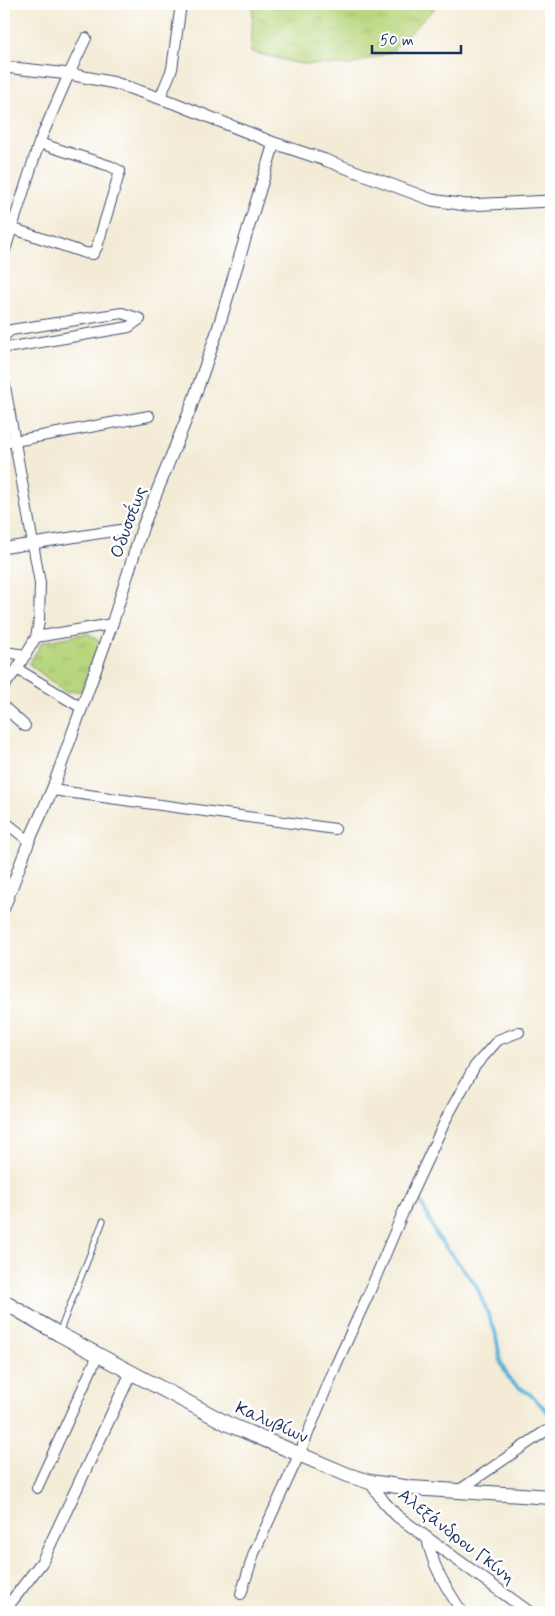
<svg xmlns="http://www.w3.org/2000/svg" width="555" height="1616" viewBox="0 0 555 1616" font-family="Mynerve,sans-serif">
<defs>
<pattern id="grass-tufts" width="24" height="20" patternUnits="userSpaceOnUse" patternTransform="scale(1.25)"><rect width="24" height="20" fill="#b8d67d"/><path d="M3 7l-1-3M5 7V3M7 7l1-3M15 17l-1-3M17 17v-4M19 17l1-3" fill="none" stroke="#9eb86e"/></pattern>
</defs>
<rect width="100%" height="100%" fill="#fff"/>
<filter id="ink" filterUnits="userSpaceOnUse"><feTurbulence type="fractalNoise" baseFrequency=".02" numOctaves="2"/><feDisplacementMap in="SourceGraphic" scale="10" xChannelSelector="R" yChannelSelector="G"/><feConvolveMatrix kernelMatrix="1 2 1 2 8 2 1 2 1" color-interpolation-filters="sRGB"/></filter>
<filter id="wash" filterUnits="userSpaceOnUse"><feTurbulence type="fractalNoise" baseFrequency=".0096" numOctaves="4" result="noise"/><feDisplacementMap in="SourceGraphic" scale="20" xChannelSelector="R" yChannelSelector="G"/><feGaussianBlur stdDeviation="1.12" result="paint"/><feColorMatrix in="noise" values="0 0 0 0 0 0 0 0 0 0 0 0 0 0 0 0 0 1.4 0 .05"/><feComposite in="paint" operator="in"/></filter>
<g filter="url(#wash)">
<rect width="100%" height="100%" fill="#f3ebd6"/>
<path fill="url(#grass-tufts)" stroke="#6a826e" d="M 253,4 L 439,4 L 391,52 L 350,65 L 301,64 L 251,52 Z
M 88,633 L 100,642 L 81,691 L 65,692 L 29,664 L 42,642 Z"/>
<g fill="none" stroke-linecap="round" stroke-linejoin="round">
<path stroke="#59b3d7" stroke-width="4" d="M 421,1202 L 437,1236 L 476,1285 L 495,1331 L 501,1363 L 511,1382 L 531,1395 L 548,1412 L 551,1421"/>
</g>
</g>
<g filter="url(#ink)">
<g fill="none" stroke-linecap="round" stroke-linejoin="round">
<g stroke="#3b4b70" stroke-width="7">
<path id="service" d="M 59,1333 L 103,1221"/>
</g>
<g stroke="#3b4b70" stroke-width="12">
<path id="minor" d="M 160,98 L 172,69 L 181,4
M 11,228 L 85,253 L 93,254 L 97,247 L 120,171 L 110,166 L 39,143
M 4,253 L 39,143 L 69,74 L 86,38
M 4,336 L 11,330 L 122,313 L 140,319 L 129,327 L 12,347 L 4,346
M 4,381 L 40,583 L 39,621 L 36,637 L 17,669 L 4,686
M 4,443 L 149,416
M 4,548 L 120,530
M 36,637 L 112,624
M 4,652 L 26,655
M 17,669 L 82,708
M 4,707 L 25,726
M 52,790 L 335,829
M 4,821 L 29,841
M 37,1488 L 98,1355
M 458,1491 L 544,1432 L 551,1429
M 427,1538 C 432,1566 447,1589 462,1612
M 241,1594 L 254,1553 L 299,1455 L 336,1365 L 369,1293 L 404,1210 L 447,1117 L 475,1066 L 498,1040 L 519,1032"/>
</g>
<g stroke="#3b4b70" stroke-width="13">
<path id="tertiary" d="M 4,67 L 69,74 L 115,83 L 177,104 L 274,143 L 325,160 L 432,200 L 466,205 L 551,201
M 4,908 L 29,841 L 52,790 L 112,624 L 143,526 L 190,410 L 217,332 L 274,143
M 370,1482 L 384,1502 L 397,1516 L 529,1612
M 4,1611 L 42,1562 L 131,1373"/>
</g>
<g stroke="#3b4b70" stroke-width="16">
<path id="secondary" d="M 4,1302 L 59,1334 L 228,1424 L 348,1475 L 370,1482 L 411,1488 L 551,1497"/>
</g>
<use href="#service" stroke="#fff" stroke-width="5"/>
<use href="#minor" stroke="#fff" stroke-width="10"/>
<use href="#tertiary" stroke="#fff" stroke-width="11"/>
<use href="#secondary" stroke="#fff" stroke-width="14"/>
</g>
</g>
<g text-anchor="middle" stroke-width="5" stroke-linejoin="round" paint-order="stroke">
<g font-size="18" fill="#1b2f5e" stroke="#fff">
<text transform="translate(128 522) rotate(-70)" y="6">Οδυσσέως</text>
<text transform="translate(272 1422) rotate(24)" y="6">Καλυβίων</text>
<text transform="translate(457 1536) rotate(38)" y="6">Αλεξάνδρου Γκίνη</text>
</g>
</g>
<rect width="555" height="1616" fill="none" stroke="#fff" stroke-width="20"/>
<path d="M372 45v8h89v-8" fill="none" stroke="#1b2f5e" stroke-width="2.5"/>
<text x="380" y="45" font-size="15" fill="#1b2f5e" stroke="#ffffff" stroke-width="4" paint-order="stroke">50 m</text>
</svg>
